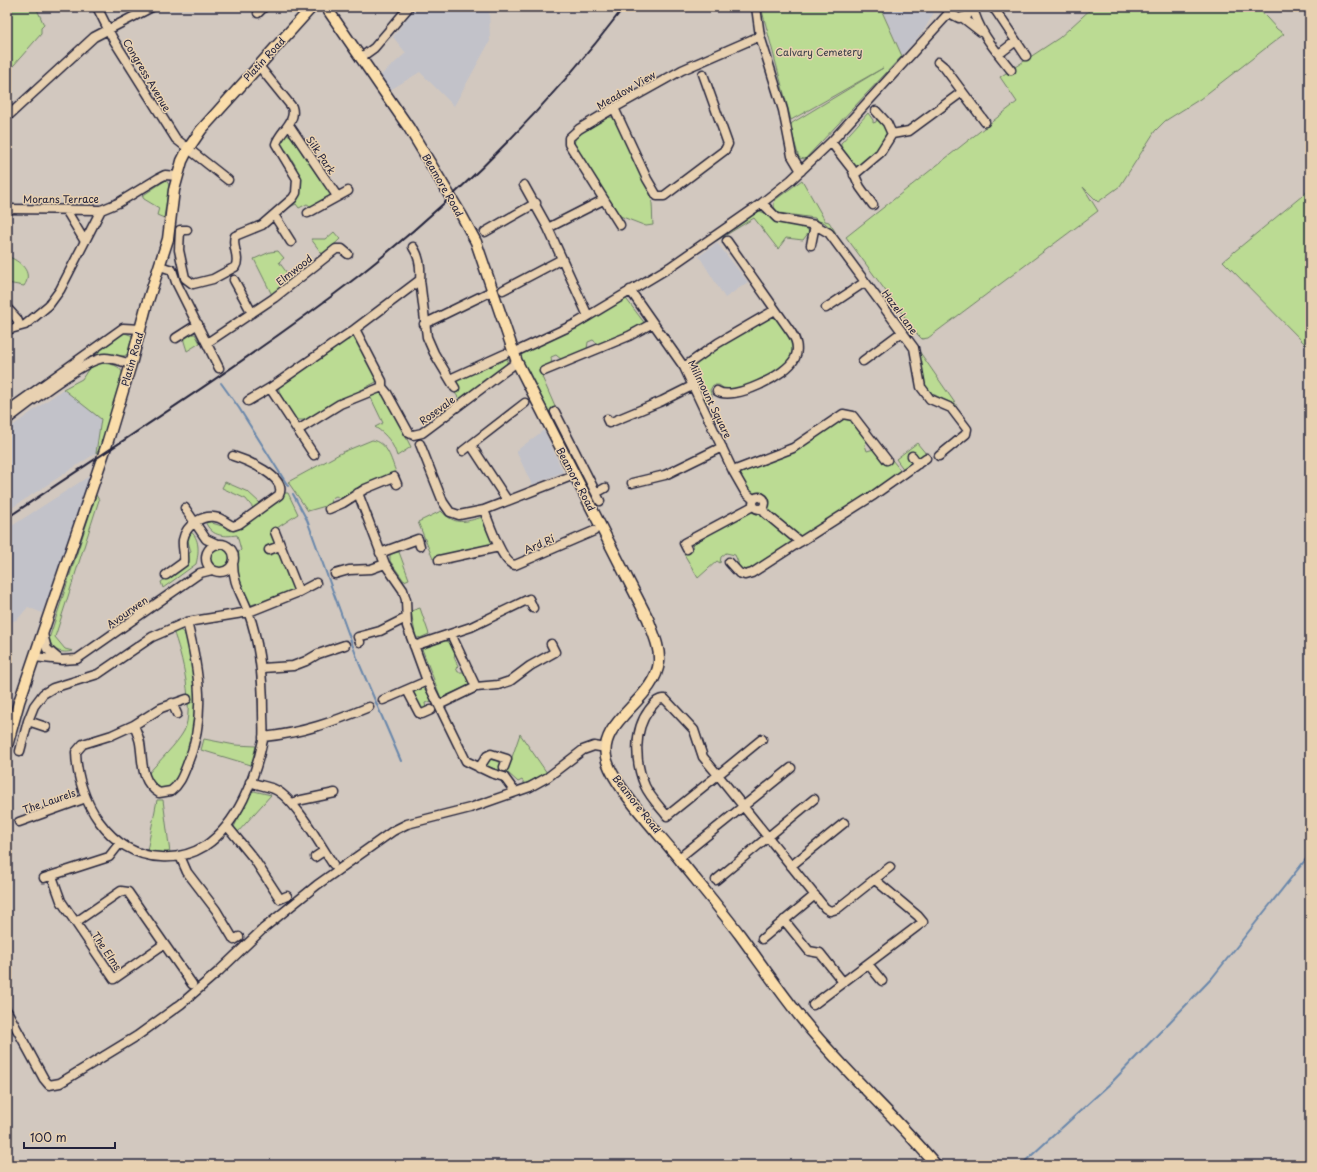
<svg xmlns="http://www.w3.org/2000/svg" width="1317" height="1172" viewBox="0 0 1317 1172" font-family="'Playpen Sans',sans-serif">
<rect width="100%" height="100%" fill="#d2c8bf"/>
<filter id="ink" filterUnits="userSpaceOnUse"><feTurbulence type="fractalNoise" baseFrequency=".025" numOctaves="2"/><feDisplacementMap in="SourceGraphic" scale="8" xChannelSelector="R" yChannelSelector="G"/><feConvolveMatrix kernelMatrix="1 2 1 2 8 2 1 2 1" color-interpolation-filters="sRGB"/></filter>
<g filter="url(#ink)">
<path fill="#c2c2c9" d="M 415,7 L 489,7 L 490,41 L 454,106 L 420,72 L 390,90 L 380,76 L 406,53 L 393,37 Z
M 881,7 L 937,7 L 923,32 L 902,55 Z
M 717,243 L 748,282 L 725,298 L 699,256 Z
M 63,389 L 101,418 L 96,453 L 7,511 L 7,430 Z
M 544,430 L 563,472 L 532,485 L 516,451 Z
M 94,473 L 42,613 L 28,607 L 18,619 L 7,624 L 7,529 Z"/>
<path fill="#bbdb93" stroke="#6e7e67" d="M 7,7 L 36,7 L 44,25 L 41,28 L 41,34 L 7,73 Z
M 761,7 L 880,7 L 902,56 L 805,159 L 799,158 L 790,126 L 792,123 L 883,68 L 791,120 Z
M 1093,7 L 1163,7 L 1165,9 L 1167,7 L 1257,7 L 1277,29 L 1284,34 L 1200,99 L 1165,121 L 1155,131 L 1120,186 L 1098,202 L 1083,187 L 1098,211 L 928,338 L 922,339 L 918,335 L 846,237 L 1017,102 L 1000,77 L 1059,38 Z
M 868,113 L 873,120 L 873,123 L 876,122 L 877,118 L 881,120 L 887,131 L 880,149 L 858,167 L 855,166 L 841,147 L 841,143 Z
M 612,117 C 620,124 648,185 651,197 C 653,206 652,216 653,225 L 646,226 L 620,216 L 574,145 L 576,135 L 606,118 Z
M 284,135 L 289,135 L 297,143 L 296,144 L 307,161 L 309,161 L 311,164 L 310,165 L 325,187 L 327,186 L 332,197 L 312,207 L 307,204 L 299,208 L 296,204 L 282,211 C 296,196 308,190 296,169 L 297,168 L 286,150 L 284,151 L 280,144 Z
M 166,180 L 169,185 L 164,218 L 157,215 L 159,208 L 144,199 L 142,196 Z
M 802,180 L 823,217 L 825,221 L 829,222 L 836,233 L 825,223 L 816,220 L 815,218 L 779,213 C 774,210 773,205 775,200 Z
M 1308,191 L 1310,195 L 1310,349 L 1223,261 Z
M 759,211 L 765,213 L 772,220 L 807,228 L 809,232 L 803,240 L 786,238 L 778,249 L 754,218 L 716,241 L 716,239 L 731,229 L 734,229 Z
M 334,232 L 340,239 L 323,255 L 311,239 L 326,239 Z
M 278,251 L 284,258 L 279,262 L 292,280 L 272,295 L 254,259 L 270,252 Z
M 7,256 C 20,261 34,272 24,286 L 7,283 Z
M 624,296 L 646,325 L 599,345 L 593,340 L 588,342 L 587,349 L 562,360 L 556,355 L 551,357 C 553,364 548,373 542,377 L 556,409 L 549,412 L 527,368 L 524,369 L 519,356 L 521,351 Z
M 774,315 L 794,344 L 793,357 C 774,375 753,384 729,392 L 719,385 L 713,385 L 710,390 L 712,397 L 705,404 L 690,371 C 690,357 760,322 774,315 Z
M 122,332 L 133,336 L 128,354 C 119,360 108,352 98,355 L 96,352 Z
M 191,334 L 195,334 L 200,343 L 187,351 L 183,338 Z
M 353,336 L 355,337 L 377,379 L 376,382 L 306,420 L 296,420 L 280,394 L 278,386 L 344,341 L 349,340 L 347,337 Z
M 917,348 L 957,406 C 933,393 920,395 922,361 L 920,361 Z
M 509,357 L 506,365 L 460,400 L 453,390 L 454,381 Z
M 100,363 C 111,364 120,364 123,375 L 101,450 L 96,453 L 101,419 L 63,389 L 82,379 L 89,368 Z
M 378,392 L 384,394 L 411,447 L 397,456 C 393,443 387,435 375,427 L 383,423 L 370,396 Z
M 843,417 L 849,417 L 867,439 L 865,445 L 867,451 L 874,449 L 887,463 L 892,460 L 902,472 L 869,496 L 803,536 L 798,535 L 769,511 L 768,501 L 764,496 L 750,494 L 738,474 L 739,472 L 767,461 Z
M 372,440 C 388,442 391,460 396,472 L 359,488 L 343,500 L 336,496 L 332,498 L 329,505 L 308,511 L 288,482 L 343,452 Z
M 917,443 L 927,455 L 912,462 L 904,470 L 896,459 Z
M 225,482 L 248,492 L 260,503 L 253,508 L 246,499 L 222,488 Z
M 284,493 L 288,493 L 298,514 L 277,528 L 275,541 L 269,553 L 277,551 L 280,553 L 294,589 L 291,593 L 251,605 C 244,596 228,559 241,550 L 237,535 C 222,537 211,536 205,521 L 211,520 L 212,523 L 222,526 L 223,524 L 227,526 L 282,496 Z
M 96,495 L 99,500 L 55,637 L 65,649 L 73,651 C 61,654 53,651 49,639 Z
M 752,510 C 767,512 781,530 792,540 L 791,543 L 748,572 L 739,570 L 738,562 L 735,555 L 726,553 L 721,557 L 720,563 L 717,561 L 698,578 L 684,554 L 693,548 L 691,542 Z
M 441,511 C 456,526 464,522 483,517 L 493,541 L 492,544 L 470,552 L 433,559 L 418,522 Z
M 190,531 C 200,538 199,553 196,564 L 163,588 L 161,582 L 185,565 L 188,554 L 191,552 L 188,541 L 186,541 Z
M210 558a10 10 0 1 1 20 0a10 10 0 1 1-20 0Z
M 395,552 L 399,552 L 409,579 L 404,581 L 390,561 L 390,554 Z
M 420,608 L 429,634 L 420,638 L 419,637 L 416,639 L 411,611 Z
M 178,629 C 200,636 196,724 191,744 C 188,759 180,774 172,787 L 158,790 L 148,774 C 158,762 177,744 184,731 C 195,709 182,653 173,631 Z
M 445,641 L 449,642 L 455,654 L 454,657 L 458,666 L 456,668 L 458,672 L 464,672 L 469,683 L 468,686 L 441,698 L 422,649 Z
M 423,686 L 432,701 L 425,703 L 426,709 L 422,711 L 413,694 L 414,690 Z
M 520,734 L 547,773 L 525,784 L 522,780 L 518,782 L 508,773 L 489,767 L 487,764 L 489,759 L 501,762 L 502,768 L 508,769 Z
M 204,739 L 235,745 L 256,746 L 251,765 L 201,750 Z
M 254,791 L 271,795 L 238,832 L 234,827 L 251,792 Z
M 157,800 L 163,800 L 170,853 L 147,851 Z"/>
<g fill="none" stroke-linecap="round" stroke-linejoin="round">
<path stroke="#6987ab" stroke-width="2" d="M 221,383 L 239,408 L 288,486
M 293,494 L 307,520 L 359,663 L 401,761
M 1021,1165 L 1112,1082 L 1212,978 L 1310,854"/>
<g stroke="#22223b" stroke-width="11">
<path id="minor" d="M 97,7 L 113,39 L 176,139 L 228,180
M 756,7 L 760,36 L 783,110 L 792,156 L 801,171
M 946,7 L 949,13 L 959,18 L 967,16 L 972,7
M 973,7 C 978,31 996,51 1011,70
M 991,7 L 996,11 L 1026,56
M 258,13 L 264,7
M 963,18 L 981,32
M 999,54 L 1016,41
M 360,58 L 374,48 L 409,7
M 938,62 L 944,67 L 985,122
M 614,108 L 647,179 L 657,196 L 664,196 L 725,150 L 728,144 L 703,74
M 876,111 L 887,123 L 892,134
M 7,117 L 94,37 L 152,7
M 289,125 L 337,196
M 831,142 L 852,169 L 860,187 L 873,205
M 854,175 L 880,153 L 892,134 L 909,131 L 962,92
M 524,185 L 548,228 L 588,316
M 762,203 L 777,218 L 815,225 L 829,233 L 914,348 L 921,387 L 930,399 L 951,408 L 967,429 L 966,434 L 939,456
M 7,209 L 101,210 L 118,203 L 159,178 L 165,175 L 178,176
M 66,210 L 84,240
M 308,213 L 348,191
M 274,215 L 291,242
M 620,225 L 569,144 L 569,138 L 579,129 L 614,108 L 682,70 L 760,36
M 548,228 L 603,200
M 187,230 L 180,230 L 179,250 L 185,278 L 193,284 L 213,279 L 235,267 C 241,257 231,247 235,236 L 262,225 L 293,198 L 296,193 L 297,179 L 276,144 C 280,131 297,122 292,107 L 259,66
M 485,232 L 536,203
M 811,245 L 815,225
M 413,247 C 420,257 421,268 420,280 L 355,329 L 382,381 L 382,387 L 387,393 L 409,433 L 413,435 L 422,433 L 517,362
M 160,266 L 172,270 L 176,282 L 219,368
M 234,280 L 252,313
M 420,280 L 427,337 L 434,353 L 455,388
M 503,290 L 562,259
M 630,290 L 684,367 L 733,471 L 745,492 L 754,500
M 7,308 L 17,319 L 20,326
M 826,308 L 865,282
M 424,324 L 492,291
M 7,330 L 25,325 L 49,305 L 60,290 L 101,210
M 176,338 L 198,324
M 207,343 L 274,298 L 336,249 L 342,249 L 348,254
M 513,353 L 575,324 L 670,267 L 762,203 L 791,180 L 831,142 L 949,13
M 863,361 L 902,332
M 684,367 L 718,343 L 775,310
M 544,371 L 629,336 L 653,323
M 450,379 L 505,354
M 270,388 L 314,455
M 717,391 C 733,402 787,375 795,358 C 799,349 796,339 791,332 L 727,241
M 248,401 L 270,388 L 355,329
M 7,411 L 123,328 L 141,329
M 555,412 L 600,501
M 607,419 L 609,423 L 662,401 L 694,385
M 7,420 C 24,407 86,358 105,358 C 113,358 123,362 131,364
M 298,430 L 340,404 L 382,387
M 420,444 L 443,502 L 450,512 L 459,515 L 484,510 L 574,475
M 471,445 L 507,500
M 463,451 L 525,403
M 912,456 L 918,464
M 733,471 L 793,448 L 843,414 L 853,416 L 887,460
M 632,483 L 665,475 L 722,447
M 358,493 L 385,564 L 403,590 L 406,600 L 407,626 L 427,681 L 466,761 L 491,773 L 504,777 L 515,792
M 596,493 L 605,488
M753 503a6 6 0 1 1 12 0a6 6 0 1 1-12 0Z
M 185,508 L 206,539 L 219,545
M 329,509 L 343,503 L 365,489 L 394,477 L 397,484
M 763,509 L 765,513 L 800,542 L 874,495 L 926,458
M 484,510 C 489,522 502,564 515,565 L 594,531
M 275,532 L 299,592
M206 558a14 14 0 1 1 28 0a14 14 0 1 1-28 0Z
M 687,549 L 684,543 L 753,506
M 269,550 L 280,546
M 380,553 L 418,539 L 420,546
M 439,560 L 499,547
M 729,562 L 739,573 L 745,575 L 752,573 L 800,542
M 335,574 L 349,570 L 371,569 L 385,564
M 166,575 L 184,562 C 185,554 182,547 183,540 C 186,524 204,513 219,518 C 224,520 228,524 233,526 L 239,524 L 279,495 C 288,477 246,460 233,456
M 43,634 L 47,649 L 59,659
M 451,634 L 476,687
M 360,642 L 358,637 L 380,631 L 406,618
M 414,646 L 471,627 L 529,599 L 533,608
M 34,657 L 62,660 L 77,659 L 200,573 L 212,570
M 262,668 L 293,666 L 306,661 L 318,654 L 345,645
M 407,690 L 419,713 L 422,714 L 431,710
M 187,699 L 161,708 L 134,725 L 112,735 L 83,744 L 76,752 C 77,800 109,855 161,857 C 176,858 192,854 205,846 C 238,824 255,778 263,740 C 264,731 263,721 263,712 C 263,678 260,644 248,611 C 241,592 233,584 233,563
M 383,700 L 427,681
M 172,703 L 177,714
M 439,705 L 476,687 L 498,685 L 510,681 L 530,666 L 555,652 L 551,644
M 28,721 L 46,727
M 134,725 C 136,731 139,737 140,743 C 143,761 140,782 159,793 L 171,791 C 180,784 183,775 187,765 C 207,718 199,670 187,622 L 249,612 L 299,592 L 316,583
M 263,737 C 303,733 333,722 369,707
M 762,739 C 747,751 733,763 718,775 L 667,816 C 660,807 650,797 645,786 C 635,763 633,731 649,710 C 654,704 657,698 665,699 L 694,730 L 703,757 L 718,775 L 825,908 L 830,911 L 837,909 L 890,867
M 20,751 L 28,721 L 34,706 L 43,694 L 53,688 L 98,674 L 152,637 L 187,622
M 479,768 L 487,756 L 491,754 L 507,759 L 504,767
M 250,782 C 258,785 266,786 274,789 C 295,798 320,845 333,864
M 292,804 L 297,801 L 335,793
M 19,822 L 86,798
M 227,826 L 254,859 L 280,899 L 287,896
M 180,856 L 187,872 L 216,910 L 234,940 L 239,937
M 315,857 L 324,851
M 679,858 L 791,768
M 791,866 L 844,823
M 52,876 L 61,901 L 114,979 L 164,944
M 44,878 L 109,857 L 120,843
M 716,880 L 814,799
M 784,920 L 809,951 L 820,953 L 843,982
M 76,922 L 121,891 L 128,892 L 192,984
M 762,939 L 815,895
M 868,964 L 882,981
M 813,1005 L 923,922 L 918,916 L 874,879
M 7,1011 L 44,1079 L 49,1085 L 60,1083 L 137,1036 L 181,1004 L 218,972 L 264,928 L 317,885 L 393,831 L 407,824 L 470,808 L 530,787 L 548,777 L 583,750 L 594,746 L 606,748"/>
</g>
<g stroke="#22223b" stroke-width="13">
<path id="major" d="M 326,7 L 409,128 L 462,216 L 476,242 L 517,362 L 648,619 C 653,633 660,647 659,662 C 655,701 595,722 607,761 C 615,788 661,836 680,860 C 700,885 721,910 740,935 C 762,965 782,995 806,1024 C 846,1073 895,1116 936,1165
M 7,746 L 19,702 L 106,447 L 131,364 L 146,307 L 168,239 L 174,190 L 182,161 L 188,149 L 201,130 L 312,7"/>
</g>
<use href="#minor" stroke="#e8d1b1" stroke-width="8"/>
<use href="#major" stroke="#faddab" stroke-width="10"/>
<path stroke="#22223b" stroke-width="2" d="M 7,518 C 124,439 245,363 357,277 C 456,199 548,107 624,7"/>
</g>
</g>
<g text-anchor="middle" stroke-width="3" stroke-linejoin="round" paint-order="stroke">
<g font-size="10" fill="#393e48" stroke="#e8d1b1">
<text x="819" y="56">Calvary Cemetery</text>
</g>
<g font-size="10" fill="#22223b" stroke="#e8d1b1">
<text transform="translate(264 59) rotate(-47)" y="4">Platin Road</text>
<text transform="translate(147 75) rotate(59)" y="4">Congress Avenue</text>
<text transform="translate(626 90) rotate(-30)" y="4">Meadow View</text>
<text transform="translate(321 155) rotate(56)" y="4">Silk Park</text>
<text transform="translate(443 185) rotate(60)" y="4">Beamore Road</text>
<text x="61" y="203">Morans Terrace</text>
<text transform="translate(294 270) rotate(-38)" y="4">Elmwood</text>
<text transform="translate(900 312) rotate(54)" y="4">Hazel Lane</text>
<text transform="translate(132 359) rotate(-74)" y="4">Platin Road</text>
<text transform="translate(710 399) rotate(64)" y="4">Millmount Square</text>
<text transform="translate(437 410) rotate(-36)" y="4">Rosevale</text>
<text transform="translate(576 479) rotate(62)" y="4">Beamore Road</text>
<text transform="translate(539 544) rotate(-23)" y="4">Ard Rí</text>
<text transform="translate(127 612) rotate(-35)" y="4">Avourwen</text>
<text transform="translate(49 801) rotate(-19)" y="4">The Laurels</text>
<text transform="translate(637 804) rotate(52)" y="4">Beamore Road</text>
<text transform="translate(107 951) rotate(56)" y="4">The Elms</text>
</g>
</g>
<rect width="1317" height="1172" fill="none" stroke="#e8d1b1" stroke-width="24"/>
<rect x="12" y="12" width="1293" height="1148" fill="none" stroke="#22223b" stroke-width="1.5" filter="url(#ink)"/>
<path d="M24 1142v6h91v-6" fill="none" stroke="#22223b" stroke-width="2"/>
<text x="30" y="1142" font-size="12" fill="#22223b" stroke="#e8d1b1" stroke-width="3" paint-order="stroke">100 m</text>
</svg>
